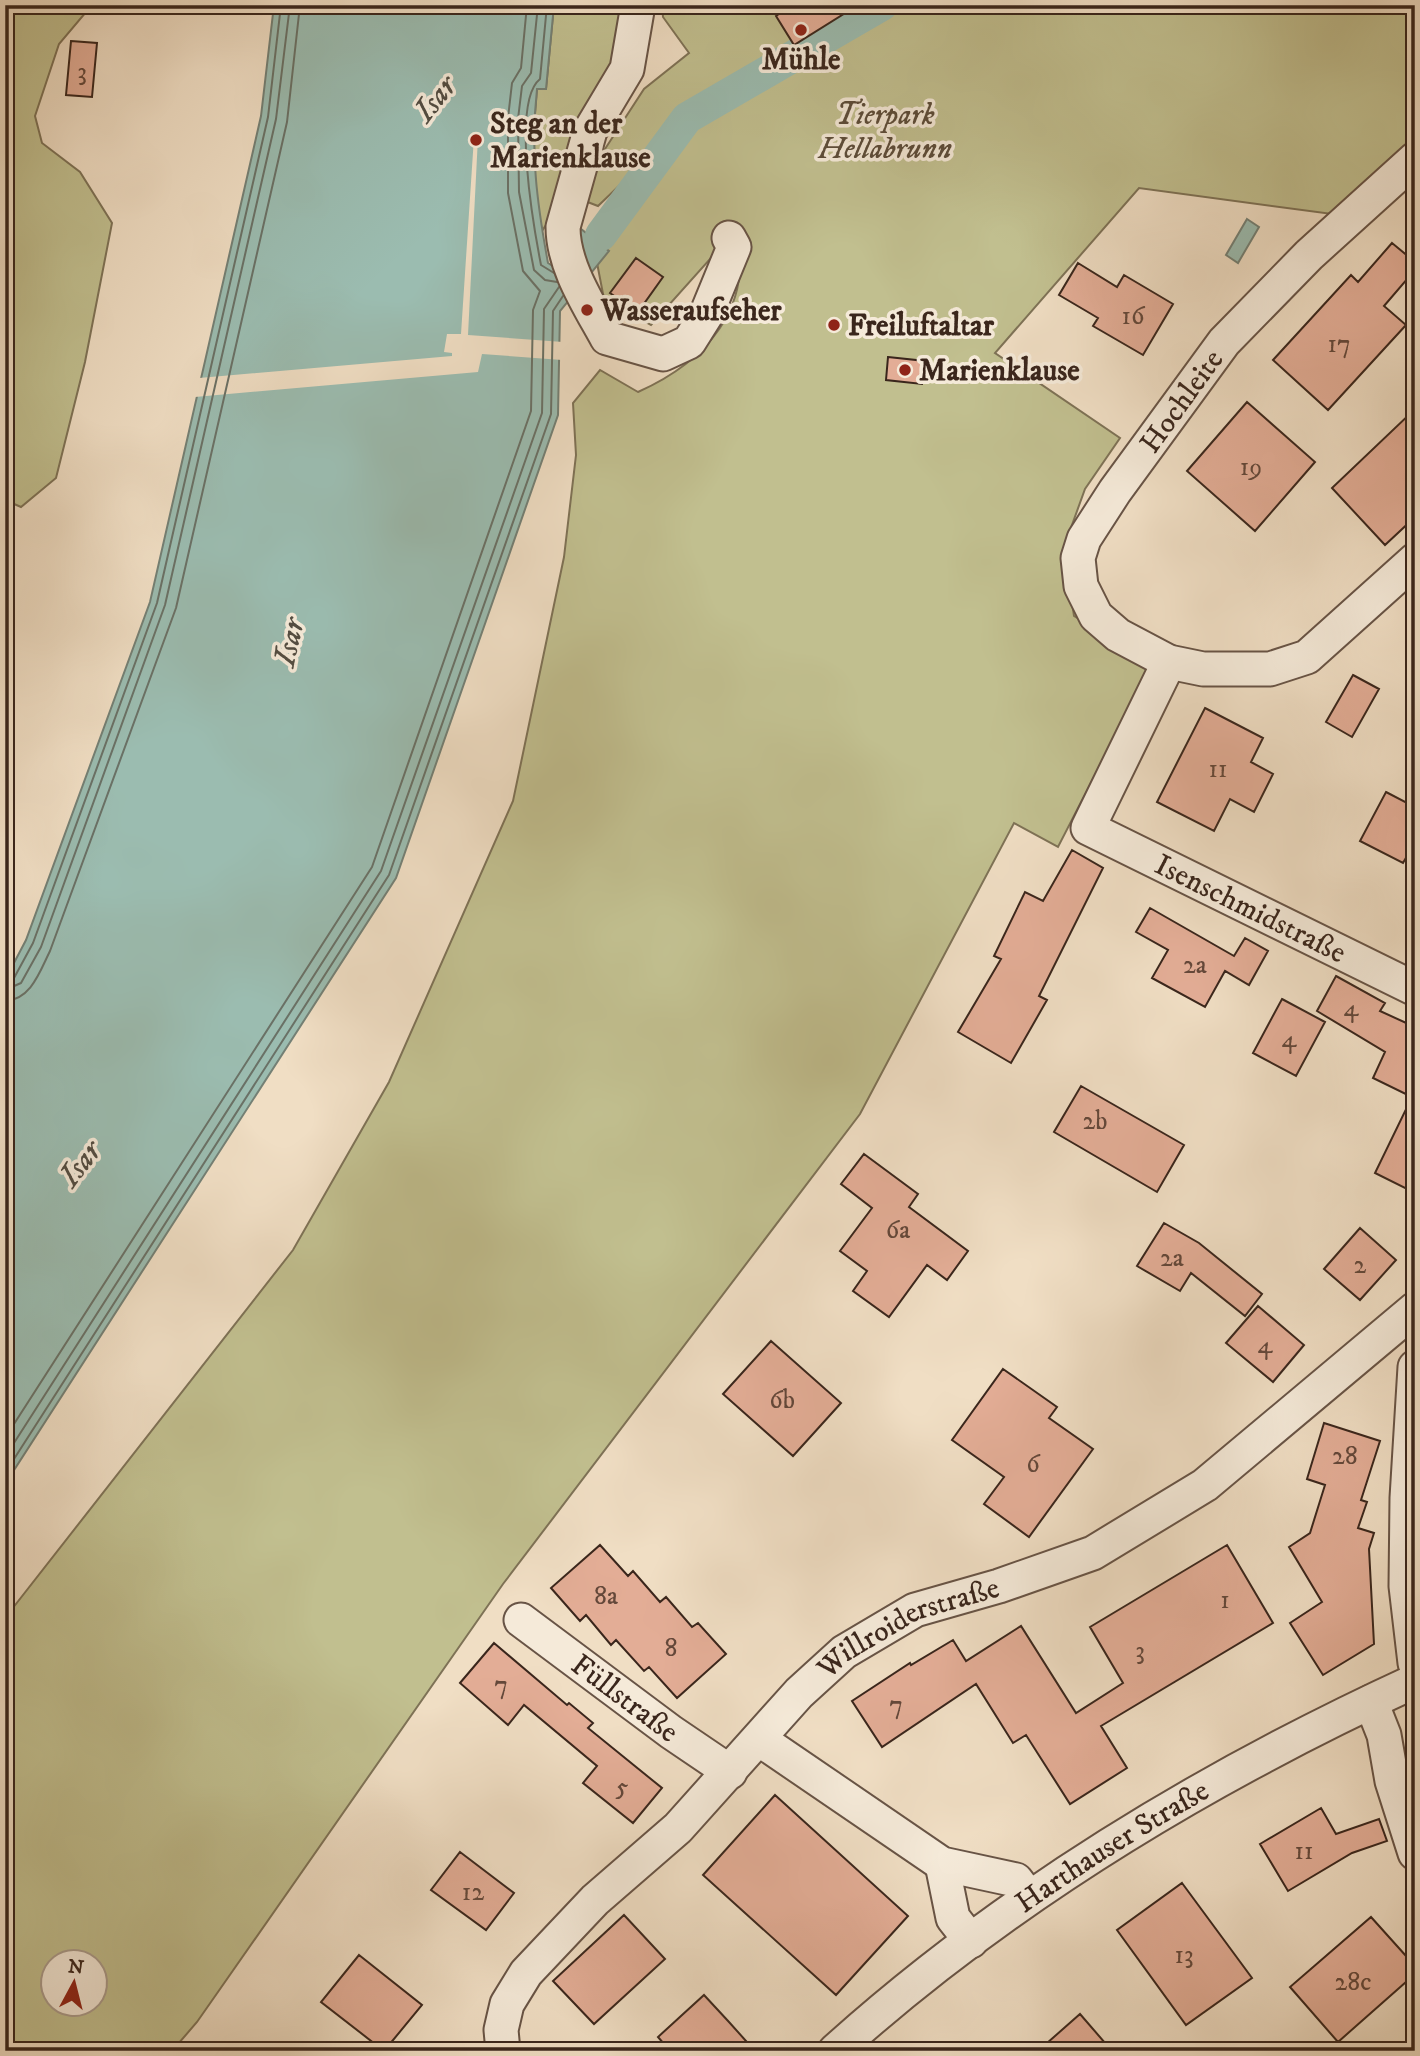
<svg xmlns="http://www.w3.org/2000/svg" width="1420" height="2056" viewBox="0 0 1420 2056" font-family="'IM FELL DW Pica',serif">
<rect width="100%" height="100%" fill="#f0dec4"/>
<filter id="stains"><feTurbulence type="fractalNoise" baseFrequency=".00286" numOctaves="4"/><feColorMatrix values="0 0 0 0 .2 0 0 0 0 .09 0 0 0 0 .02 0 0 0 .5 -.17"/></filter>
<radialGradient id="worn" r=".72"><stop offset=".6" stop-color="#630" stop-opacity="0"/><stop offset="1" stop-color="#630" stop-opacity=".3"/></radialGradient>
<path fill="#c1bf8f" stroke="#7e7256" stroke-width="2" fill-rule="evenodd" d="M 5,5 L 92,5 L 59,44 L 35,116 L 42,143 L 80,172 L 112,223 L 85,362 L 56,478 L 21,507 L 5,500 Z
M 554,5 L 628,5 L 618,70 L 555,211 L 542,231 C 533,184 532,137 537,89 L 546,89 Z
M 662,5 L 1415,5 L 1415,137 L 1332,214 L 1139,188 L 995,353 L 1120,438 L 1085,489 L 1064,547 L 1074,616 L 1152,664 L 1058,847 L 1014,823 L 860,1114 L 503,1584 L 197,2022 L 172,2051 L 5,2051 L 5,1618 L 293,1250 L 389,1082 L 513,801 L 564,557 L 576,455 L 573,403 L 600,370 L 638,392 C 705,362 755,308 736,230 L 651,325 L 604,299 L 592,237 L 622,183 L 598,206 L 585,201 L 590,172 L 644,89 L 689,53 L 663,17 ZM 52,1962 L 94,1962 L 94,2004 L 52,2004 Z"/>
<path fill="#9bbcb0" stroke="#748075" stroke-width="2" d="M 274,5 L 554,5 L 546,89 L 537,89 C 530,151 537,203 548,263 L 554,267 L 581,229 L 609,251 L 560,311 L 558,415 L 396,878 L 5,1484 L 5,980 L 26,940 L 150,602 L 261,116 Z
M 1247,219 L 1259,227 L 1238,263 L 1226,255 Z"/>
<path fill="#f0dec4" d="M 474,137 L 478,137 L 468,335 L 563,342 L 562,360 L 482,354 L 478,372 L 195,397 L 199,378 L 452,356 L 452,353 L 444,352 L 447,334 L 461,334 Z"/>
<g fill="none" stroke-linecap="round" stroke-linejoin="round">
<path stroke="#6a7166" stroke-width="2" d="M 538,5 L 531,73 L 522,86 L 518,119 L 519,192 L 534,270 L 545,280 L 557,282
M 547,5 L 540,79 C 511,102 534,229 541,265 L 554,273
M 5,981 L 14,978 L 33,943 L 157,603 L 268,117 L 281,5
M 5,990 L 21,983 L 41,947 L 165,605 L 276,119 L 290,5
M 5,1001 C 31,1000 40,971 50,951 L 176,608 L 287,122 L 300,5
M 5,1438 L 372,867 L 531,411 L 533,310 L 540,291 L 523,271 L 508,193 L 508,118 L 512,83 L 521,68 L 527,5
M 5,1457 L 381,871 L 542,413 L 544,309 L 559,287
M 5,1473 L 389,875 L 551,414 L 553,311 L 563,296"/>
<path stroke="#9bbcb0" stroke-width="32" d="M 601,235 L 687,118 L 882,5"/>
</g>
<path fill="#e3ad96" stroke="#3a261c" stroke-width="2" d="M 792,5 L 858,5 L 794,45 L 776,16 Z
M 71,41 L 97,43 L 92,97 L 66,95 Z
M 1392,243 L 1415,262 L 1415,270 L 1384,306 L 1406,325 L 1328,410 L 1273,360 L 1351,275 L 1358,282 Z
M 636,258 L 663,277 L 638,312 L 610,293 Z
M 1078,263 L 1117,287 L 1124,275 L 1173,304 L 1143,355 L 1093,326 L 1098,318 L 1059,295 Z
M 888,357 L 925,361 L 922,384 L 886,380 Z
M 1247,402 L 1315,462 L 1255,531 L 1187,471 Z
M 1415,409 L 1415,517 L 1385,545 L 1332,488 Z
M 1353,675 L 1379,689 L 1352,737 L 1326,722 Z
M 1205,708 L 1263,738 L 1251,762 L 1273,774 L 1254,812 L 1230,799 L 1214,831 L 1157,802 Z
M 1386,792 L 1415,807 L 1415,842 L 1403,863 L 1360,841 Z
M 1072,850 L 1103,868 L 1039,996 L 1047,1000 L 1011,1063 L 958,1032 L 1001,959 L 994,956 L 1025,892 L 1043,901 Z
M 1150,908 L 1234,956 L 1245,938 L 1268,951 L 1249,985 L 1225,971 L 1205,1007 L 1152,978 L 1168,950 L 1136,932 Z
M 1336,976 L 1385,1003 L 1380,1011 L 1415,1027 L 1415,1193 L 1375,1173 L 1412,1097 L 1373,1078 L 1385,1052 L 1317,1011 Z
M 1282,999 L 1325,1022 L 1296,1076 L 1253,1053 Z
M 1081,1086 L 1184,1145 L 1157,1192 L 1054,1132 Z
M 864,1154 L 918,1194 L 909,1207 L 968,1251 L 947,1280 L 927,1265 L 889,1317 L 853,1291 L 867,1271 L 840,1251 L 872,1208 L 841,1184 Z
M 1164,1223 L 1199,1243 L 1262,1294 L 1245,1316 L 1191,1273 L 1180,1291 L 1137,1266 Z
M 1360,1228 L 1396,1260 L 1360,1300 L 1324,1269 Z
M 1258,1306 L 1304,1345 L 1273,1382 L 1226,1343 Z
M 771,1341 L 841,1403 L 793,1456 L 723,1394 Z
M 1003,1369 L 1057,1407 L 1049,1418 L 1093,1449 L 1029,1537 L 984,1504 L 1004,1477 L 952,1440 Z
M 1324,1423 L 1380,1441 L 1361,1500 L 1367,1502 L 1358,1528 L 1374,1533 L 1369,1549 L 1374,1644 L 1323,1675 L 1290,1623 L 1322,1602 L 1289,1547 L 1310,1533 L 1325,1485 L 1307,1479 Z
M 600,1545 L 628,1576 L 633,1571 L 660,1602 L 666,1597 L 692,1627 L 698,1623 L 726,1654 L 677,1698 L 649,1667 L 644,1671 L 616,1640 L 611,1645 L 586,1615 L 580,1621 L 551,1588 Z
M 1227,1545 L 1273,1623 L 1101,1726 L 1127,1768 L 1070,1804 L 1026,1735 L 1013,1743 L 976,1684 L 882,1747 L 852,1701 L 910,1663 L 911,1665 L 953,1640 L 966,1661 L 1021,1626 L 1076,1713 L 1123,1683 L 1090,1627 Z
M 494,1643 L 567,1705 L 569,1703 L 593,1723 L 588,1728 L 662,1788 L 633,1823 L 583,1783 L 597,1766 L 524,1705 L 508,1725 L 460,1683 Z
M 775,1795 L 908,1916 L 836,1995 L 703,1875 Z
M 1321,1808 L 1336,1834 L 1379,1819 L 1387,1841 L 1352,1853 L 1288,1891 L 1260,1844 Z
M 460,1852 L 514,1893 L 486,1930 L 431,1890 Z
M 1182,1883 L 1252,1978 L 1186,2025 L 1117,1930 Z
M 624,1915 L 665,1959 L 594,2024 L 553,1981 Z
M 1371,1917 L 1415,1966 L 1415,1974 L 1338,2042 L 1290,1987 Z
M 359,1955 L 422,2005 L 384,2051 L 321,2002 Z
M 704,1995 L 729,2022 L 755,2051 L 670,2051 L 658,2037 Z
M 1080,2014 L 1112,2051 L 1038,2051 Z"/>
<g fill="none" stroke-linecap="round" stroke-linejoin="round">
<g stroke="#685446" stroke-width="37">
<g id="minor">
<path d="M 638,5 L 627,69 L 590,131 L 563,227 C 563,266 589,305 607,338 L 663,354 L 689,342 L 706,315 L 734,247 L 729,238"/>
<path d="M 1415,159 L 1309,255 L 1224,342 L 1115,491 L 1084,539 L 1078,558 L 1081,586 L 1096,616 L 1118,635 L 1169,662 L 1203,669 L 1270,669 L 1307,657 L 1415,560"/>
<path id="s1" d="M 1169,662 L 1088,828 L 1415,989"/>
<path d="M 1415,1367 L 1407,1498 L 1406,1586 L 1415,1663"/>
<path id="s2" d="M 521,1620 L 671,1732 L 730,1772"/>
<path d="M 1371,1702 L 1384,1735 L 1392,1781 L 1415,1853"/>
<path d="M 759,1739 L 942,1864 L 1016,1880 L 1029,1897"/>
<path d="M 942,1864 L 953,1918 L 971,1941"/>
<path id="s3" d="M 503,2051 L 501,2030 L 507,2004 L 526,1973 L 595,1900 L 678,1828 L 799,1693 L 844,1652 L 915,1610 L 999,1586 L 1093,1553 L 1205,1485 L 1415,1309"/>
<path id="s4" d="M 835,2051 C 1006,1897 1206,1777 1415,1681"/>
</g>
</g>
<use href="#minor" stroke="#f5ead9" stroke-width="33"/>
</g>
<g fill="#8f2418" stroke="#f5ead9" stroke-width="2.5">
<circle cx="801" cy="30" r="7"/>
<circle cx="476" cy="140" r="7"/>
<circle cx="587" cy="310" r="7"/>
<circle cx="834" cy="325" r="7"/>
<circle cx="905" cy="370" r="7"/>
</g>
<g text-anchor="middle" stroke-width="7" stroke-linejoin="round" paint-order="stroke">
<g font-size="26" fill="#64483a">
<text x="82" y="80">3</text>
<text x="1133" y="324">16</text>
<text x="1339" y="352">17</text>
<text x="1251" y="475">19</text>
<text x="1218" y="777">11</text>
<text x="1195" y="973">2a</text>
<text x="1351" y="1016">4</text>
<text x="1289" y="1047">4</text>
<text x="1095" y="1129">2b</text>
<text x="898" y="1238">6a</text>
<text x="1172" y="1266">2a</text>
<text x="1360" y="1273">2</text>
<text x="1265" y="1353">4</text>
<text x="782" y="1408">6b</text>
<text x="1345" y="1464">28</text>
<text x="1033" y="1472">6</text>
<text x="606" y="1604">8a</text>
<text x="1225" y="1608">1</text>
<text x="671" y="1656">8</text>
<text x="1140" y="1659">3</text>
<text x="501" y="1693">7</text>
<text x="896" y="1713">7</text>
<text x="622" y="1795">5</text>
<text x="1304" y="1859">11</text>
<text x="473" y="1900">12</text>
<text x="1184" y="1963">13</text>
<text x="1353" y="1990">28c</text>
</g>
<g font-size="30" font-weight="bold" fill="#3a261c" stroke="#f5ead9" text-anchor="start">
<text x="801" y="69" text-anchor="middle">Mühle</text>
<text x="490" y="133">Steg an der<tspan x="490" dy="34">Marienklause</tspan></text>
<text x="601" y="320">Wasseraufseher</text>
<text x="848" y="335">Freiluftaltar</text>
<text x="919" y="380">Marienklause</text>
</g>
<g font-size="30" font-style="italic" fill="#5c4c39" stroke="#f5ead9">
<text x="885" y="124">Tierpark<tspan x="885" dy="34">Hellabrunn</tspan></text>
</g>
<g font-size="30" fill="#3a261c" stroke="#f5ead9">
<text transform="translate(1181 401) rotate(-54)" y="10">Hochleite</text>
<text dy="10" stroke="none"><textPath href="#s1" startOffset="366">Isenschmidstraße</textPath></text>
<text dy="10" stroke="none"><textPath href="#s3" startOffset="606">Willroiderstraße</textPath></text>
<text dy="10" stroke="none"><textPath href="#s2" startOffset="130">Füllstraße</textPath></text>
<text dy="10" stroke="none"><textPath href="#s4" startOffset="345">Harthauser Straße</textPath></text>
</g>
<g font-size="32" font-style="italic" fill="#524c41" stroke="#f5ead9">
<text transform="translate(434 98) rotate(-51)" y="11">Isar</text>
<text transform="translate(288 642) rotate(-77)" y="11">Isar</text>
<text transform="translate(79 1163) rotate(-52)" y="11">Isar</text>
</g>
</g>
<rect width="1420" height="2056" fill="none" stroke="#f0dec4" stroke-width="28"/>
<rect x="7" y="7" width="1406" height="2042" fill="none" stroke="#3a261c" stroke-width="3.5"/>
<rect x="14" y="14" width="1392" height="2028" fill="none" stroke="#3a261c" stroke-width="2"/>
<g transform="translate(74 1983) rotate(7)"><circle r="33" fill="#f5ead9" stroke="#aa9c8d" stroke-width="2"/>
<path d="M0-5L12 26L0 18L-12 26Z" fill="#8f2418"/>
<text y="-10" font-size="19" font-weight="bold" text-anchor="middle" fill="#3a261c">N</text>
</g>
<rect width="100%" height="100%" filter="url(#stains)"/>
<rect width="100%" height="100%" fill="url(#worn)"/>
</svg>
